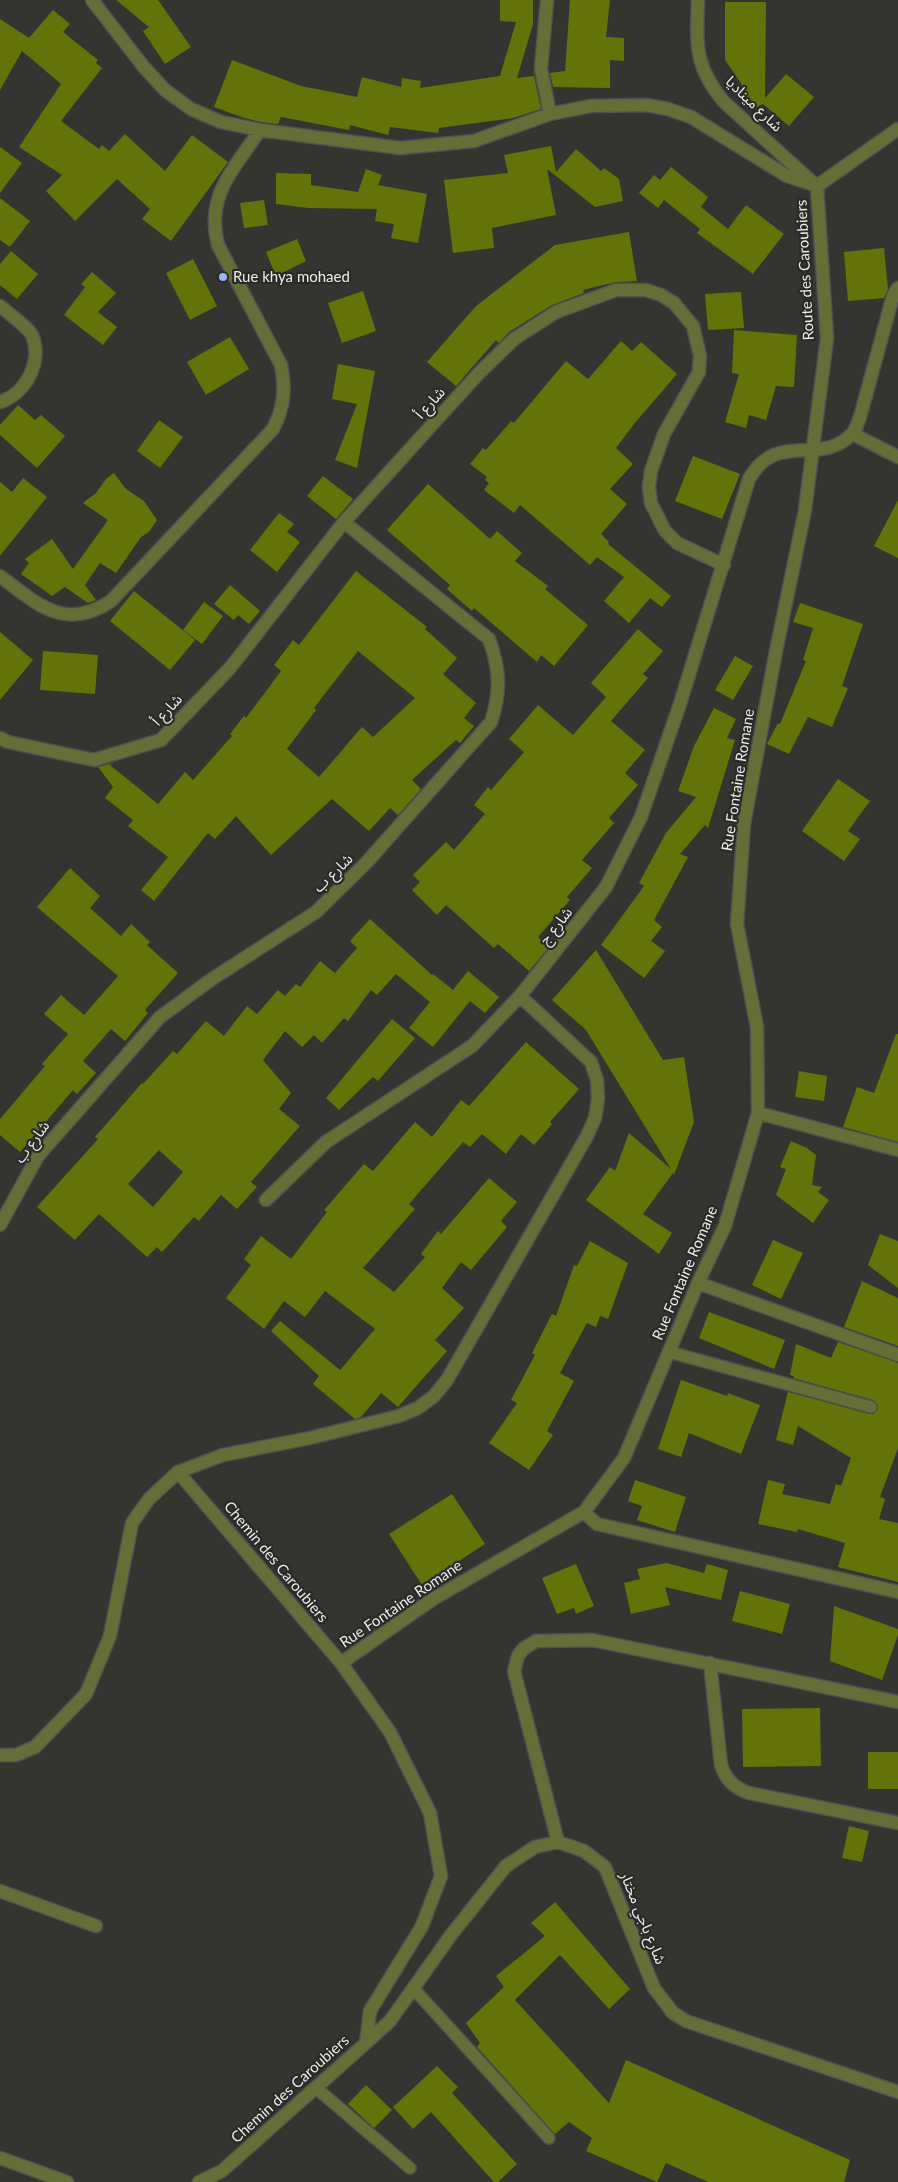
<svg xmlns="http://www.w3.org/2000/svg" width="898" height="2182" viewBox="0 0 898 2182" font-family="Lato,'Noto Sans Arabic',sans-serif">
<rect width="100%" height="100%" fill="#343531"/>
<path fill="#64720a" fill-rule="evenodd" d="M 116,0 L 158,0 L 191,47 L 165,64 L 143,31 L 149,27 Z
M 500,0 L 533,0 L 533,24 L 517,78 L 534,76 L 541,109 L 513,118 L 439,128 L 438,133 L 390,127 L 388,135 L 350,125 L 349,130 L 281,117 L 278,124 L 261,122 L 244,118 L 214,107 L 232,60 L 301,86 L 357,97 L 362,77 L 401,87 L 402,78 L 421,81 L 420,88 L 500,76 L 516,22 L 500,21 Z
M 570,0 L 610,0 L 606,37 L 624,38 L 624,61 L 610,60 L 610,88 L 553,87 L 550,73 L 565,71 Z
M 725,2 L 766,2 L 765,98 L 786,74 L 814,97 L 789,126 L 763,104 L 752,109 L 741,83 L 725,60 Z
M 53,10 L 70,24 L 63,32 L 98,60 L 96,63 L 102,68 L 61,121 L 99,149 L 102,145 L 109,151 L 125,134 L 165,171 L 192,135 L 228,162 L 171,241 L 142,219 L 150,209 L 117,179 L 75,221 L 46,191 L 62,175 L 19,147 L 61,84 L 22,51 L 0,90 L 0,19 L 29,38 Z
M 551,146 L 556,172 L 576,149 L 601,171 L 604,168 L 619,179 L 623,201 L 595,207 L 547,169 L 556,215 L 492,228 L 494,248 L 453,253 L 444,180 L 508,173 L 504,155 Z
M 0,147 L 22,163 L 0,193 Z
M 671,167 L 708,197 L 701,207 L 728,229 L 746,205 L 784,234 L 753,274 L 697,233 L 700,229 L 664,200 L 658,208 L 639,193 L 654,175 L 660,180 Z
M 366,169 L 382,175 L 378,185 L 427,194 L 418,243 L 391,238 L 394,224 L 375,221 L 377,209 L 308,208 L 276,204 L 276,173 L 311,174 L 311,185 L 358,192 Z
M 0,198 L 30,221 L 10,247 L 0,240 Z
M 264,200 L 268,225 L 244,228 L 240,203 Z
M 629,232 L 637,281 L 616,282 L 583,290 L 584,293 L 552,305 L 509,332 L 499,343 L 496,340 L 456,386 L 427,362 L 476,306 L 555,245 Z
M 297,239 L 306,261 L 276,276 L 266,252 Z
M 884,248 L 888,289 L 884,298 L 848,301 L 844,252 Z
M 11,251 L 38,274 L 17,299 L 0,285 L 0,264 Z
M 193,259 L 217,306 L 190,320 L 166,273 Z
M 92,272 L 116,293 L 98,312 L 117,327 L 103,345 L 64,315 L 85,287 L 81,284 Z
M 363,291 L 376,331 L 342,343 L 328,303 Z
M 741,292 L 744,328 L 708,330 L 705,294 Z
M 734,330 L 797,335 L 794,387 L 776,386 L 766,420 L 749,415 L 746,428 L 725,422 L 739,374 L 732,373 Z
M 230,337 L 249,369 L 206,395 L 187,362 Z
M 621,341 L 632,351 L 641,342 L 677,374 L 634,424 L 616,448 L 633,464 L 610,489 L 627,504 L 601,534 L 609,542 L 608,544 L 671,596 L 662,607 L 650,598 L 629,623 L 604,601 L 624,577 L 597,557 L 590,565 L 520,505 L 514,513 L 484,490 L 489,483 L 485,480 L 487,477 L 470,464 L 483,448 L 486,450 L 511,421 L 514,423 L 566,361 L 588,379 Z
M 338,364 L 375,371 L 357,468 L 335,460 L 357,404 L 332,399 Z
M 18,405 L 35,420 L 41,415 L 65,436 L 37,468 L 0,435 L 0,425 Z
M 159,420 L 183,437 L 160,468 L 137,451 Z
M 693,456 L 740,474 L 722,519 L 675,501 Z
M 114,473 L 126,489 L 144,501 L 157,520 L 149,532 L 141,537 L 116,573 L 100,563 L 85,585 L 96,600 L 88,603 L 65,587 L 52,596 L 21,574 L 29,563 L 25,559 L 52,539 L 73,569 L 108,520 L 83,503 L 96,493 L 106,479 Z
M 323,476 L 353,499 L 336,519 L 307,496 Z
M 23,478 L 47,497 L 0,556 L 0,482 L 12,492 Z
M 428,484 L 490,539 L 497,531 L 522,553 L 515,561 L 548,586 L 545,589 L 588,625 L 554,666 L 541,655 L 537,662 L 474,608 L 472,611 L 447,589 L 450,585 L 387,530 Z
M 898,500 L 898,558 L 874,546 Z
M 279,513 L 294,524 L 287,532 L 300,542 L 277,572 L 250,550 Z
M 356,571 L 427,627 L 425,629 L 457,658 L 443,674 L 476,703 L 464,718 L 474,726 L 460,743 L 456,740 L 412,780 L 421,789 L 398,815 L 390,808 L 369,831 L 332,799 L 271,855 L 236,816 L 215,839 L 208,833 L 154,901 L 141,890 L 168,857 L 128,826 L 133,820 L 105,798 L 113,787 L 98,767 L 114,763 L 110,765 L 158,804 L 185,772 L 193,780 L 232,736 L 230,734 L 244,716 L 246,718 L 281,671 L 274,665 L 293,640 L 299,645 ZM 358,651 L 415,698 L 373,737 L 362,727 L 319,777 L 287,749 L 316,710 L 314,708 Z
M 230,585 L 260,611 L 249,624 L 238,615 L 234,620 L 214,604 Z
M 134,591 L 195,640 L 170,670 L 110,621 Z
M 204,602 L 223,616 L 202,644 L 183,630 Z
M 800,603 L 863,624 L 842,686 L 848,688 L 832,727 L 808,717 L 789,754 L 767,744 L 778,723 L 780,724 L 806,661 L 803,660 L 813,628 L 793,622 Z
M 638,629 L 663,651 L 643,674 L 648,678 L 611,721 L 645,750 L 625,773 L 638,785 L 609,818 L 614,823 L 582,860 L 592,868 L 567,897 L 570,900 L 538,937 L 549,947 L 529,971 L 498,944 L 494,948 L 446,905 L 437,915 L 412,890 L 420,882 L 413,875 L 446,842 L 454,850 L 485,814 L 474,805 L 488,787 L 491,790 L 524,752 L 509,739 L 538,705 L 573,735 L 606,697 L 591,683 Z
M 0,632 L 33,660 L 0,700 Z
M 43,651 L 98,655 L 95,694 L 40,690 Z
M 735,656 L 753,666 L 733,700 L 715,690 Z
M 714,708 L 736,719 L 727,738 L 735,740 L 708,828 L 705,825 L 680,854 L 688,857 L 654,920 L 662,927 L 651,941 L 665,951 L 644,978 L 601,945 L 644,886 L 639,883 L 666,833 L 696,797 L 678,791 L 694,746 Z
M 838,779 L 870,801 L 848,831 L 860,839 L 844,861 L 802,831 Z
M 70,868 L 100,896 L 90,908 L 121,936 L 131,924 L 150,942 L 147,945 L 178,973 L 145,1010 L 148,1013 L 125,1041 L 111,1029 L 83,1061 L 96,1073 L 77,1094 L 73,1090 L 20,1152 L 0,1135 L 0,1119 L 45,1066 L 42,1064 L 68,1034 L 44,1014 L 61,995 L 84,1015 L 118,976 L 37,907 Z
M 370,919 L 432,975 L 433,974 L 453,990 L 468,971 L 499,997 L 485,1013 L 470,1001 L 433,1047 L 409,1028 L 430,1002 L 396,974 L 377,995 L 371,990 L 348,1021 L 344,1018 L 322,1043 L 314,1035 L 302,1047 L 285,1031 L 263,1060 L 291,1093 L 279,1109 L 300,1126 L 251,1182 L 257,1187 L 237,1209 L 221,1195 L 199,1221 L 194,1217 L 162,1252 L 157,1247 L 147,1257 L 99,1214 L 75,1240 L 37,1207 L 98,1139 L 95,1137 L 142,1083 L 143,1084 L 173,1051 L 177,1054 L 206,1021 L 224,1036 L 247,1006 L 257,1014 L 278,990 L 285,996 L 296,984 L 300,987 L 320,961 L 335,973 L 357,948 L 350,941 ZM 159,1150 L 183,1172 L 153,1207 L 128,1184 Z
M 596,950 L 663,1060 L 684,1057 L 694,1122 L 674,1175 L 673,1173 L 643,1214 L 672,1233 L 659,1254 L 586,1200 L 610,1167 L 615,1171 L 629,1133 L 671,1169 L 586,1030 L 552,1000 Z
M 392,1019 L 415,1038 L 378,1081 L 373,1077 L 339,1110 L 326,1098 Z
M 896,1034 L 898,1034 L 898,1142 L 843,1127 L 857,1087 L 874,1093 Z
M 526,1042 L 579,1089 L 550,1122 L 552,1124 L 534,1145 L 521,1134 L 506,1154 L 482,1134 L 470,1147 L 463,1142 L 409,1204 L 415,1209 L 363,1268 L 394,1292 L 425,1257 L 421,1254 L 438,1231 L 441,1234 L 489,1178 L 517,1202 L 501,1221 L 507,1227 L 471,1270 L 461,1262 L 442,1288 L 464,1308 L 435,1340 L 447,1351 L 398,1407 L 381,1393 L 361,1417 L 355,1419 L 313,1384 L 319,1376 L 271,1331 L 280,1321 L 340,1370 L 375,1329 L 325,1291 L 305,1317 L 284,1301 L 264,1329 L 226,1298 L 251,1265 L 244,1259 L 261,1236 L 291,1259 L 327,1212 L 324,1210 L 364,1164 L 373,1171 L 415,1122 L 432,1137 L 461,1100 L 469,1106 Z
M 799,1071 L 827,1076 L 824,1101 L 795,1097 Z
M 791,1141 L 807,1148 L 816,1155 L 812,1185 L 822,1187 L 818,1192 L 829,1200 L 813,1223 L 776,1195 L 786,1169 L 780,1167 Z
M 880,1234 L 898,1241 L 898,1288 L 868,1265 Z
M 773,1240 L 803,1253 L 781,1299 L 752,1285 Z
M 590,1241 L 628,1263 L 608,1319 L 600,1316 L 596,1327 L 587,1323 L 560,1373 L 574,1381 L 547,1431 L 553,1435 L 529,1470 L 489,1443 L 517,1403 L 511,1400 L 535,1355 L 532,1353 L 552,1314 L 556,1316 L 574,1265 L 577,1266 Z
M 862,1281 L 898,1298 L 898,1346 L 844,1327 Z
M 709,1312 L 785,1340 L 774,1369 L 699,1338 Z
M 838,1342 L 898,1363 L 898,1448 L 880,1497 L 885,1499 L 879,1519 L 898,1523 L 898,1582 L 838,1567 L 845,1543 L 798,1529 L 797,1532 L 758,1524 L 768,1480 L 785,1484 L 782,1494 L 830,1504 L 836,1484 L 841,1486 L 851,1458 L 798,1426 L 793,1445 L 776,1440 L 788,1392 L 869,1414 L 873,1414 L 878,1409 L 878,1405 L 873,1400 L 793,1378 L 794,1376 L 790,1375 L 796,1344 L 831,1358 Z
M 681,1380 L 727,1396 L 728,1393 L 760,1405 L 741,1454 L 689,1433 L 681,1457 L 658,1449 Z
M 635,1480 L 686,1497 L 675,1532 L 637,1520 L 642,1506 L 628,1501 Z
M 452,1494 L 485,1544 L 422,1585 L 389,1534 Z
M 666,1563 L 704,1573 L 707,1564 L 728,1570 L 721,1600 L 665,1587 L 670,1605 L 631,1614 L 624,1583 L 640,1579 L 637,1569 Z
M 576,1564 L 594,1606 L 576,1614 L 574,1608 L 557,1614 L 542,1578 Z
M 740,1591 L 790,1604 L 782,1634 L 732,1621 Z
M 834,1606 L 898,1629 L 898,1635 L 882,1680 L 830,1661 Z
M 820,1708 L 821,1766 L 743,1767 L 742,1709 Z
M 868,1752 L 898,1752 L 898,1789 L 868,1789 Z
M 849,1826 L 869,1831 L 862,1862 L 842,1858 Z
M 555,1902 L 630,1989 L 609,2009 L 560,1955 L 515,2000 L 609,2103 L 626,2060 L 850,2160 L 844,2182 L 708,2182 L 666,2163 L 657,2182 L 586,2151 L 592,2138 L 569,2122 L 555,2134 L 477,2047 L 480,2043 L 466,2023 L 504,1987 L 496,1976 L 545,1936 L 531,1923 Z
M 437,2066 L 458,2087 L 452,2093 L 517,2164 L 498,2182 L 494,2182 L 431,2112 L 413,2129 L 393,2107 Z
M 366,2085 L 392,2110 L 374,2128 L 348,2104 Z"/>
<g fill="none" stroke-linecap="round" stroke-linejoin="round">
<g stroke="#51524f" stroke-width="14">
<path id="service" d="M 669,1352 L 871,1407
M 413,1988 L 549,2138
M 316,2088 L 410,2168"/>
</g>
<g stroke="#51524f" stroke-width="15">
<path id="minor" d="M 92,0 L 143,66 L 165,90 L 191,109 L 221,122 L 260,130 L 400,148 L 474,141 L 550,114 L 591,106 L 646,105 L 668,109 L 691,117 L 787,176 L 817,186
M 547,0 L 541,69 L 550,114
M 698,0 C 697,44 693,64 723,101 L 813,183
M 817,186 L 898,129
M 0,306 C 8,313 28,327 32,335 C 43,361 26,394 0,402
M 853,434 L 898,457
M 0,576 C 37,604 65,632 111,601 L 273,429 C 284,407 286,389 281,365 L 218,245 C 205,196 234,169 260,130
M 0,738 L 8,742 L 94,760 L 161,740 L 230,668 L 344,522 L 479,373 L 514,339 L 556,312 L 616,290 L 646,290 L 661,295 L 674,303 L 693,326 L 700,356 L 699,372 L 664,434 L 651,471 L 649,487 L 651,503 L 665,531 L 677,543 L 724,565
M 758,1113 L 898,1150
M 266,1200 L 326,1142 L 472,1046 L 520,996 L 606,887 L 641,817 L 680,704 L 749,479 C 778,429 818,468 852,434 C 856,430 858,422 860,417 L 893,296 L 898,288
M 0,1225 L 38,1156 L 160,1017 L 212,979 L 316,912 L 367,862 L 491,722 C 501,692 500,669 489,639 L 344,522
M 698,1283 L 898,1355
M 178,1472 L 341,1663 L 390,1732 L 430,1813 L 441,1876 L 422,1926 L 370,2011 L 366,2043 L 222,2171 L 199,2182
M 584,1512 L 597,1524 L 898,1592
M 341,1663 L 433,1599 L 584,1512 L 624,1458 L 698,1283 L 725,1226 L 758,1113 L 757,1027 L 737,924 L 744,824 L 775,656 L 805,510 L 827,338 L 817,186
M 710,1663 L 721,1765 C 726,1780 734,1788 749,1793 L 898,1823
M 0,1755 L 16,1755 L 35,1747 L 86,1694 L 110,1636 L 132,1523 L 149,1499 L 178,1472 L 223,1455 L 310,1438 L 399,1416 L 418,1408 L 434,1396 L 447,1380 L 587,1136 L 595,1118 L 598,1099 L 597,1080 L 591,1062 L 520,996
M 558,1842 L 514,1671 L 518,1656 L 523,1649 L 536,1641 L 592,1640 L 898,1702
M 0,1891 L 96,1926
M 366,2043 L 390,2021 L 451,1935 L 506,1866 L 535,1847 L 558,1842 L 584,1851 L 605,1867 L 654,1988 L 673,2013 L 686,2021 L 898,2092
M 0,2158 L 67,2182"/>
</g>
<use href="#service" stroke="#646f37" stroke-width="11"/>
<use href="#minor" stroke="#646f37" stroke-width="12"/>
</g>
<circle fill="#9ab5fd" stroke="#2a2b27" stroke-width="2" cx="223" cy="277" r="5"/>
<g text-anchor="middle" stroke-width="4.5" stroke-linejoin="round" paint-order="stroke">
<g font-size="15" fill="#ececea" stroke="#2a2b27">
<text transform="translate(754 104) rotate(44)" y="5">شارع ميناديا</text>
<text transform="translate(805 270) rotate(-93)" y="5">Route des Caroubiers</text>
<text transform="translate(430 403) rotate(-48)" y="5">شارع أ</text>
<text transform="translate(167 710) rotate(-47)" y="5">شارع أ</text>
<text transform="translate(738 780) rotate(-81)" y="5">Rue Fontaine Romane</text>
<text transform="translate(333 873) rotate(-44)" y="5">شارع ب</text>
<text transform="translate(556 926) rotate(-52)" y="5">شارع ج</text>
<text transform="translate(32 1142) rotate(-54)" y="5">شارع ب</text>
<text transform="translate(685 1273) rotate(-67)" y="5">Rue Fontaine Romane</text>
<text transform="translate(276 1562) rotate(50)" y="5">Chemin des Caroubiers</text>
<text transform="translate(401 1604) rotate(-34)" y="5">Rue Fontaine Romane</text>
<text transform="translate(643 1918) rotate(68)" y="5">شارع باجي مختار</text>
<text transform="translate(290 2089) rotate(-42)" y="5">Chemin des Caroubiers</text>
</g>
<g font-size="15" fill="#ececea" stroke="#2a2b27" text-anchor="start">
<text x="233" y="282">Rue khya mohaed</text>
</g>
</g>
</svg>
